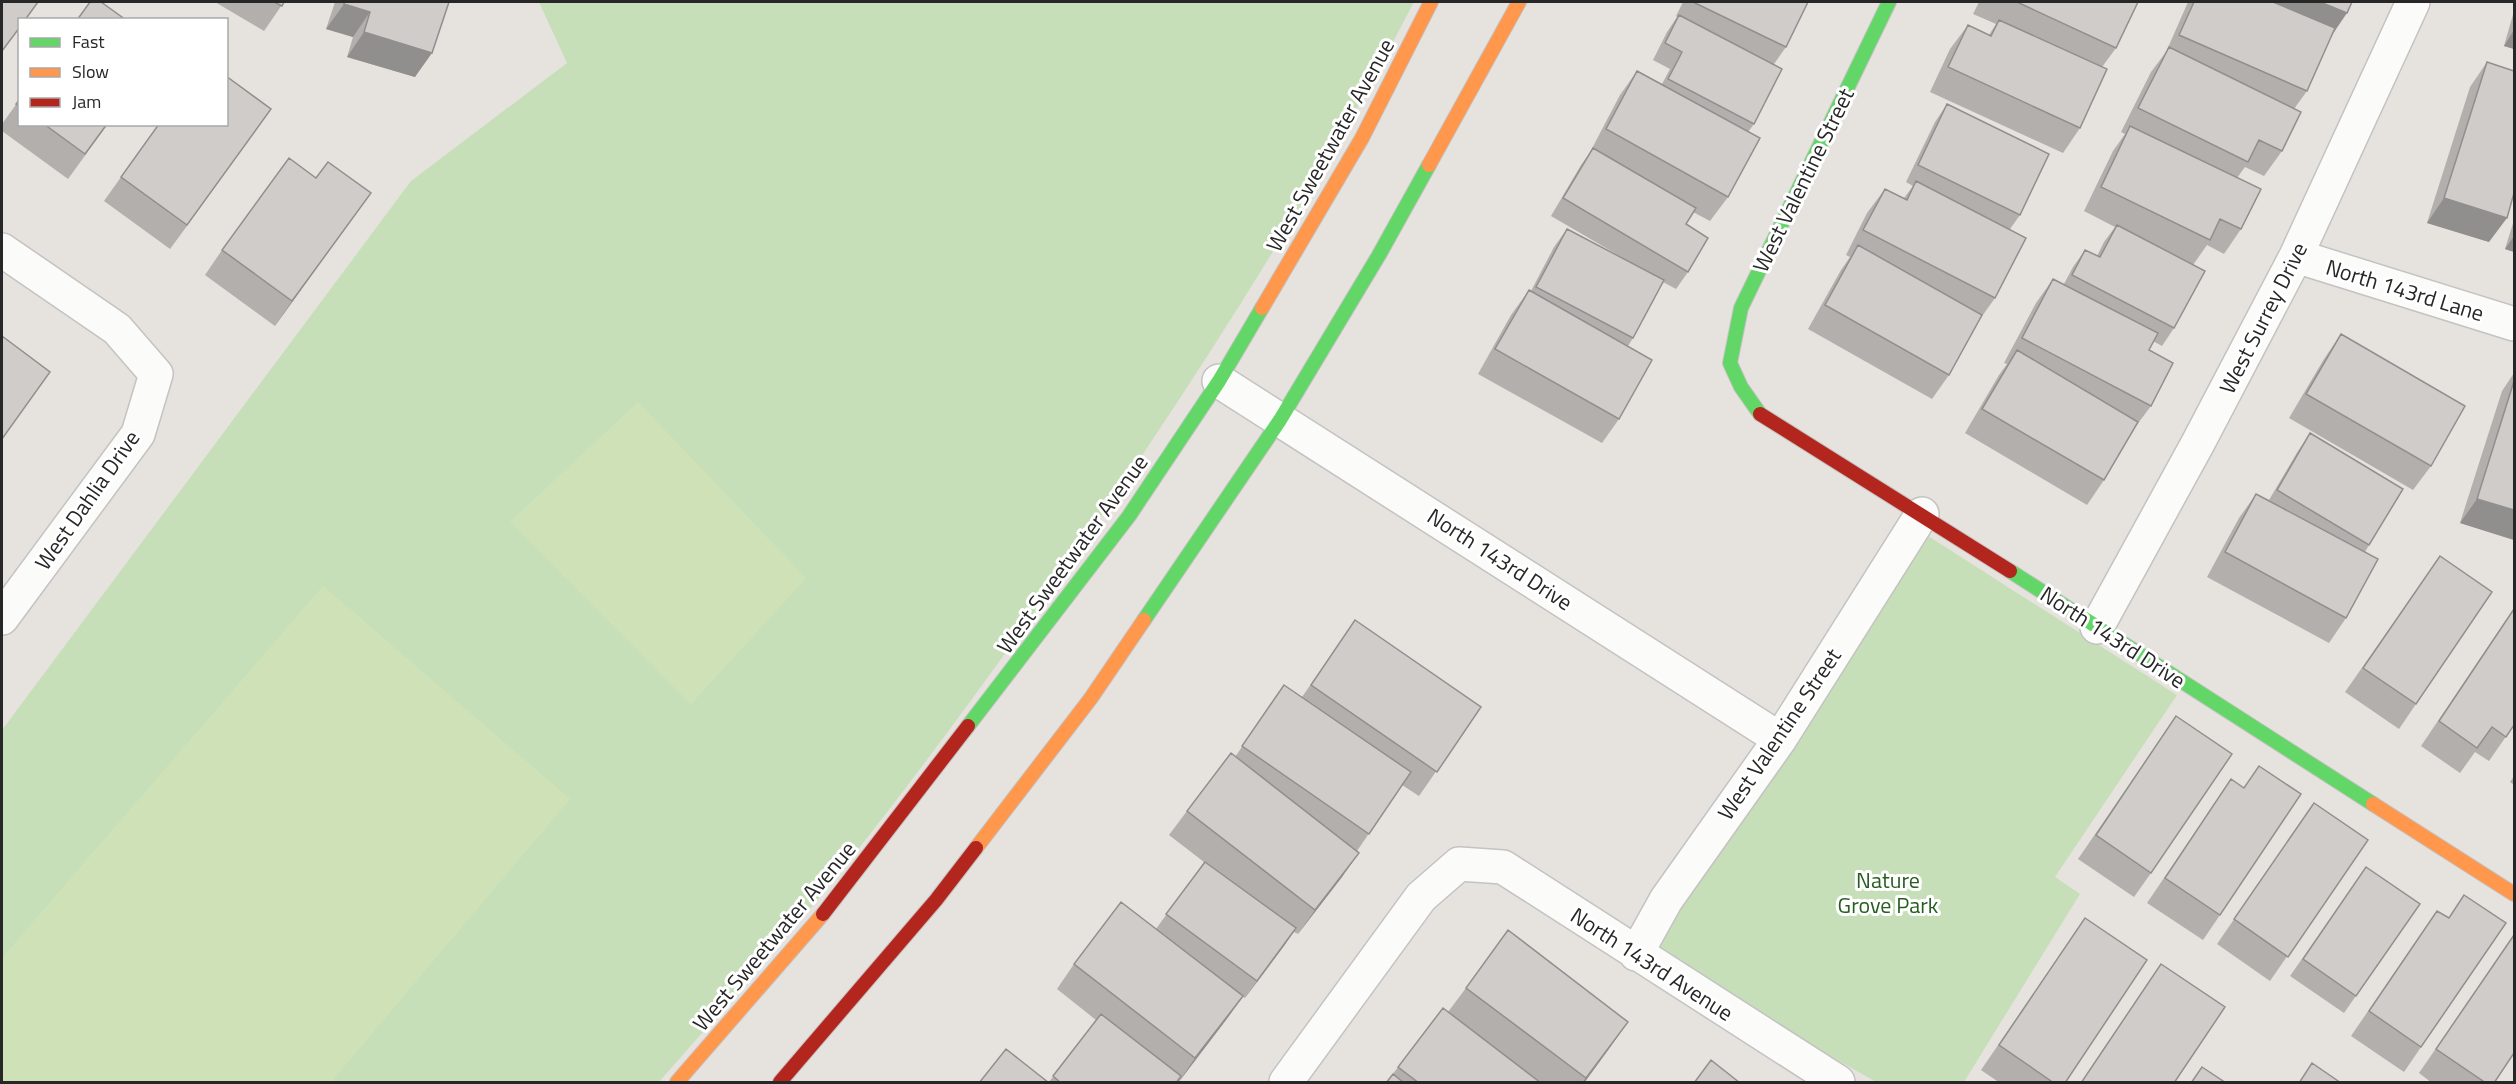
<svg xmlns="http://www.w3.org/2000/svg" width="2516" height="1084" viewBox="0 0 2516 1084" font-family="'Titillium Web',sans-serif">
<rect width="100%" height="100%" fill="#e6e3de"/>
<path fill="#c6dfb9" d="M 539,2 L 1414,2 C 1334,157 1242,306 1145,451 C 1048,597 946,739 837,876 C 780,947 718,1014 659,1082 L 2,1082 L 2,730 L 411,181 L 567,63 Z
M 1925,534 L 2177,695 L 2055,877 L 2080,894 L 1964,1082 L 1876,1082 L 1652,954 Z"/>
<path fill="#cfe2b7" d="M 638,402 L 806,578 L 691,704 L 510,522 Z
M 323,586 L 570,799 L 331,1082 L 2,1082 L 2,958 Z"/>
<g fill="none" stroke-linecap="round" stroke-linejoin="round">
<g stroke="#c4c2c3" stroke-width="36">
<path id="street" d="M 2,250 L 117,329 L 156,374 L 138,434 L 2,618
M 2296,256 L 2514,324
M 1219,381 L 1780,739
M 2097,627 L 2198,443 L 2296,256 L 2413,2
M 1636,954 L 1666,900 L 1780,739 L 1922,514
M 1286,1082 L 1421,897 L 1459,864 L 1503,867 L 1838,1082"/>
</g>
<g stroke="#c4c2c3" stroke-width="16">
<path id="fast" d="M 1760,414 L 1741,387 L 1730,363 L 1741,308 L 1889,2
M 2010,571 L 2373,804
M 1144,620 L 1280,420 L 1379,255 L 1429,165
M 968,726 L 1129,516 L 1219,381 L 1262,308"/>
</g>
<g stroke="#c4c2c3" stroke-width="16">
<path id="slow" d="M 1429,165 L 1519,2
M 1262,308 L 1362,138 L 1431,2
M 2373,804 L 2514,894
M 976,848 L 1091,698 L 1144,620
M 677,1082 L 823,914"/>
</g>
<g stroke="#c4c2c3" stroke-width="16">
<path id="jam" d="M 1760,414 L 2010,571
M 823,914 L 968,726
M 780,1082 L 936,900 L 976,848"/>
</g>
<use href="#street" stroke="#fbfbfa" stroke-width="33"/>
<use href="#fast" stroke="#63d668" stroke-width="14"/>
<use href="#slow" stroke="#ff974d" stroke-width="14"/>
<use href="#jam" stroke="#b3261e" stroke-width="14"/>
</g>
<path fill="#b2afad" d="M 215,2 L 284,2 L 264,31 Z
M 335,2 L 449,2 L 415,77 L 347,57 L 353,37 L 326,29 Z
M 1683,2 L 1808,2 L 1786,47 L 1774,64 L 1754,124 L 1748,132 L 1728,197 L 1710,221 L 1693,212 L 1686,224 L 1688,272 L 1676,289 L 1663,282 L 1633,338 L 1628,346 L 1619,419 L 1602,443 L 1478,374 L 1511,315 L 1529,290 L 1531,291 L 1554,247 L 1567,229 L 1630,262 L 1551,216 L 1581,165 L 1589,154 L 1620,95 L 1637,71 L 1662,84 L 1670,69 L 1653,60 L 1667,32 L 1677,17 L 1676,16 Z
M 1979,2 L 2138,2 L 2116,48 L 2102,67 L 2080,128 L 2063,153 L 1930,92 L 1950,49 L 1968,25 L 1989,35 L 1996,24 L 1973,14 Z
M 2188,2 L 2352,2 L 2331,37 L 2307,91 L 2294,109 L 2282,151 L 2264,176 L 2245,167 L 2237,178 L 2241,229 L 2224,254 L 2207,245 L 2193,265 L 2174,328 L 2162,346 L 2153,341 L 2149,350 L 2151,406 L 2133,430 L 2104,480 L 2087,505 L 1965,433 L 1999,375 L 2007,364 L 2004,363 L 2036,303 L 2053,279 L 2064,284 L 2073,267 L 2085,250 L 2097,256 L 2104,242 L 2115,227 L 2084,211 L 2113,151 L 2125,134 L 2121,132 L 2151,72 L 2166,52 Z
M 2514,11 L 2514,49 L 2504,46 Z
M 2487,62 L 2489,242 L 2427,223 L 2470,87 Z
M 20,99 L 20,124 L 108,124 L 68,179 L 2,131 L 2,124 Z
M 1947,104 L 2020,215 L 2010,229 L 1995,298 L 1980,319 L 1949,375 L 1932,399 L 1808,329 L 1841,270 L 1850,257 L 1846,255 L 1867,213 L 1885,189 L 1904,198 L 1913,186 L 1906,182 L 1935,122 Z
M 271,109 L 170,249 L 104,201 L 121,177 Z
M 371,193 L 275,326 L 205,275 L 222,250 Z
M 2514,220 L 2514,252 L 2505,249 Z
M 2341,334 L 2431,466 L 2413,490 L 2289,418 L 2324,359 Z
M 2514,373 L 2514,540 L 2460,523 L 2502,391 Z
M 2310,433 L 2369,545 L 2365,552 L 2346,618 L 2329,643 L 2207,577 L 2239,518 L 2256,494 L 2269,500 L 2298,451 Z
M 2440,556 L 2416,704 L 2399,729 L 2345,692 Z
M 2514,608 L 2514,725 L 2489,761 L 2475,752 L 2460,773 L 2421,746 Z
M 1355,620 L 1481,707 L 1419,796 L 1402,785 L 1357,851 L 1342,877 L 1298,934 L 1294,932 L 1245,998 L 1243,997 L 1226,1020 L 1178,1083 L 979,1083 L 1049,1082 L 1096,1020 L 1057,989 L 1074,964 L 1156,929 L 1204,862 L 1169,835 L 1187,811 L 1235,757 L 1284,685 L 1302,697 Z
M 2159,741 L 2151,873 L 2134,897 L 2078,859 Z
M 2514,776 L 2514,785 L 2510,782 Z
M 2231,779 L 2220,915 L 2203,940 L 2147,903 Z
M 2314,803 L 2368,840 L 2270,981 L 2217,944 Z
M 2366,867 L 2420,904 L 2344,1013 L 2290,976 Z
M 2085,918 L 2065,1083 L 2000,1083 L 1981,1070 Z
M 2448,918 L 2506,923 L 2404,1072 L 2351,1036 L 2420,935 Z
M 2514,935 L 2494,1083 L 2432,1083 L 2419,1073 Z
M 2161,964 L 2174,1083 L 2081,1083 L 2144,989 Z
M 1466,988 L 1611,1046 L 1584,1083 L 1542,1083 L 1448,1012 Z
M 1443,1008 L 1541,1083 L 1386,1083 Z"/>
<path fill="#918f8d" d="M 2244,2 L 2320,2 L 2347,13 L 2330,38 Z
M 344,4 L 370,12 L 353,37 L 326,29 Z
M 2514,30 L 2514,49 L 2504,46 Z
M 364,32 L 432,53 L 415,77 L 347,57 Z
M 271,109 L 254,133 L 170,249 L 187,225 Z
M 371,193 L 353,217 L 275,326 L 292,301 Z
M 2444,198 L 2507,218 L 2489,242 L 2427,223 Z
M 2514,236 L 2514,252 L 2505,249 Z
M 2477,499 L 2514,510 L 2514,540 L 2460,523 Z
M 1359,853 L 1342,877 L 1298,934 L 1315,910 Z
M 1296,928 L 1284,946 L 1245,998 L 1257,981 Z
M 1243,996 L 1226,1020 L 1178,1083 L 1195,1058 Z
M 1628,1022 L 1611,1046 L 1584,1083 L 1582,1083 Z"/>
<path fill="#cfccc9" stroke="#918f8d" stroke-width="1.5" d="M 2,2 L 38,2 L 25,20 L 20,20 L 20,27 L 2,51 Z
M 90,2 L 101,2 L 126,20 L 77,20 Z
M 274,2 L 284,2 L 282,6 Z
M 345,2 L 449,2 L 432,53 L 364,32 L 370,12 L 344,4 Z
M 1693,2 L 1808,2 L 1786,47 Z
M 2017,2 L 2138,2 L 2116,48 Z
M 2194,2 L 2273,2 L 2335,28 L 2307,91 L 2179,35 Z
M 2320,2 L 2352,2 L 2347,13 Z
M 1679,15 L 1782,69 L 1754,124 L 1668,79 L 1682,52 L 1665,43 Z
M 1999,20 L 2107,69 L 2080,128 L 1948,67 L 1968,25 L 1991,36 Z
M 2169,47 L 2301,112 L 2282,151 L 2259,140 L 2248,162 L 2138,108 Z
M 2487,62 L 2514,71 L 2514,193 L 2507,218 L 2444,198 Z
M 1637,71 L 1760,138 L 1728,197 L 1606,129 Z
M 226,76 L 271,109 L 187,225 L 121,177 L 159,124 L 226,124 Z
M 20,99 L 20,107 L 16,104 Z
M 1947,104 L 2049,154 L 2020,215 L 1918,165 Z
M 44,124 L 107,124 L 85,154 Z
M 2130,126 L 2261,189 L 2241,229 L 2220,219 L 2210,240 L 2101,187 Z
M 1593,148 L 1696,208 L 1686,224 L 1708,238 L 1688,272 L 1563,198 Z
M 289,158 L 316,178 L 328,162 L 371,193 L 292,301 L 222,250 Z
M 1916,181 L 2026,238 L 1995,298 L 1863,230 L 1885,189 L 1907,200 Z
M 2117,225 L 2205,271 L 2174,328 L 2072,275 L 2085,250 L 2100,257 Z
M 1567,229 L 1664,280 L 1633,338 L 1536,287 Z
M 1858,245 L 1982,315 L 1949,375 L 1825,305 Z
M 2053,279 L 2158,333 L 2149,350 L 2173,363 L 2151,406 L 2022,338 Z
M 1529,290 L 1652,360 L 1619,419 L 1495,349 Z
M 2341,334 L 2465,406 L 2431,466 L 2306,394 Z
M 2,336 L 50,372 L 2,439 Z
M 2017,350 L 2138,422 L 2104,480 L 1982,409 Z
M 2514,381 L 2514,510 L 2477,499 Z
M 2310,433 L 2403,489 L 2369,545 L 2277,490 Z
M 2256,494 L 2378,559 L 2346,618 L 2225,552 Z
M 2440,556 L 2492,592 L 2416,704 L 2363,668 Z
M 2514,609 L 2514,725 L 2506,737 L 2492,727 L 2477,748 L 2439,721 Z
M 1355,620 L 1481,707 L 1437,772 L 1311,685 Z
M 1284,685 L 1411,772 L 1369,834 L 1242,746 Z
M 2176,716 L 2232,754 L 2151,873 L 2096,835 Z
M 1231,753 L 1359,853 L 1315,910 L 1187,811 Z
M 2259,766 L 2301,794 L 2220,915 L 2165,878 L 2231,779 L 2244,788 Z
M 2314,803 L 2368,840 L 2288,957 L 2234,919 Z
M 1205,862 L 1296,928 L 1257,981 L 1166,914 Z
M 2366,867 L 2420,904 L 2356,996 L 2303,959 Z
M 2464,895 L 2506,923 L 2421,1047 L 2369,1011 L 2437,911 L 2449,918 Z
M 1121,902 L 1243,996 L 1195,1058 L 1074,964 Z
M 2085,918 L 2147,960 L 2065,1083 L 2054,1083 L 1999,1045 Z
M 1508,930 L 1628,1022 L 1586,1078 L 1466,988 Z
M 2514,935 L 2514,1053 L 2494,1083 L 2486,1083 L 2436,1049 Z
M 2161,964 L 2225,1007 L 2174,1083 L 2081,1083 Z
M 1443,1008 L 1541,1083 L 1419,1083 L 1398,1067 Z
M 1101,1014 L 1181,1076 L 1176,1083 L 1061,1083 L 1053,1076 Z
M 1006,1049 L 1049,1083 L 979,1083 Z
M 1711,1060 L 1740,1083 L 1694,1083 Z
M 2312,1063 L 2341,1083 L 2299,1083 Z
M 2202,1067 L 2226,1083 L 2191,1083 Z
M 1393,1074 L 1404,1083 L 1386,1083 Z"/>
<g text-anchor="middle" stroke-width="6" stroke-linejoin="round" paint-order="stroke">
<g font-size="22" fill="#272727" stroke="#fff">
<text transform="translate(1330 145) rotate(-61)" y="8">West Sweetwater Avenue</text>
<text transform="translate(1803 180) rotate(-64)" y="8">West Valentine Street</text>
<text transform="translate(2405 290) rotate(17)" y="8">North 143rd Lane</text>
<text transform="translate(2263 318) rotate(-63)" y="8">West Surrey Drive</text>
<text transform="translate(87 500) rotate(-55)" y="8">West Dahlia Drive</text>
<text transform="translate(1072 554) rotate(-54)" y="8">West Sweetwater Avenue</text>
<text transform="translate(1500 559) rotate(33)" y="8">North 143rd Drive</text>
<text transform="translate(2113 637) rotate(33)" y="8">North 143rd Drive</text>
<text transform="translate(1779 734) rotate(-56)" y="8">West Valentine Street</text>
<text transform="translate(774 936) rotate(-50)" y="8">West Sweetwater Avenue</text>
<text transform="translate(1652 964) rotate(33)" y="8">North 143rd Avenue</text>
</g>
<g font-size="22" fill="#275d1f" stroke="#fff">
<text x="1888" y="888">Nature<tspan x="1888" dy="25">Grove Park</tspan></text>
</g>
</g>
<rect width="2516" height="1084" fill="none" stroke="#272727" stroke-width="6"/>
<rect x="18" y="18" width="210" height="108" fill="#ffffff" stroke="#a9a9a9" stroke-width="1.5"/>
<rect x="30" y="38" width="30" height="9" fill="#63d668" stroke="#a9a9a9" stroke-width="1.5"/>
<text x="72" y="48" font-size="18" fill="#272727">Fast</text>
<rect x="30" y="68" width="30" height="9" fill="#ff974d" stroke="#a9a9a9" stroke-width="1.5"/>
<text x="72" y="78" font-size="18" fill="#272727">Slow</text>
<rect x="30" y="98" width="30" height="9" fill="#b3261e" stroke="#a9a9a9" stroke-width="1.5"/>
<text x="72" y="108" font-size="18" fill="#272727">Jam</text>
</svg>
